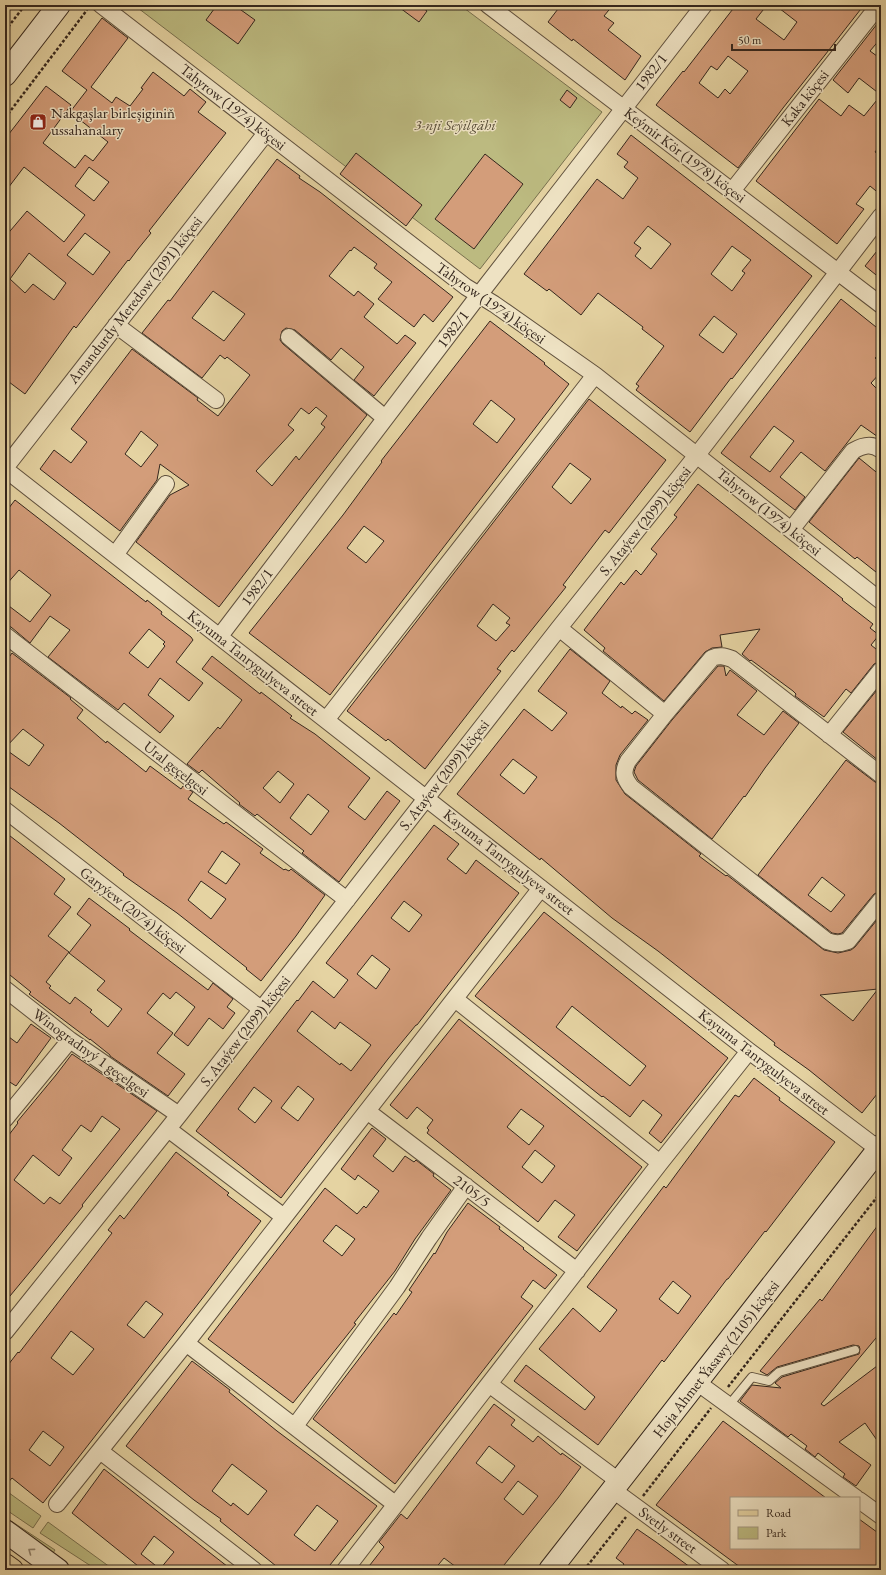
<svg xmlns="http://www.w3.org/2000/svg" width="886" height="1575" viewBox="0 0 886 1575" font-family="'EB Garamond',serif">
<rect width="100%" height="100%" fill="#e5d3a2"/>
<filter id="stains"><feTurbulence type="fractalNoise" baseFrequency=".005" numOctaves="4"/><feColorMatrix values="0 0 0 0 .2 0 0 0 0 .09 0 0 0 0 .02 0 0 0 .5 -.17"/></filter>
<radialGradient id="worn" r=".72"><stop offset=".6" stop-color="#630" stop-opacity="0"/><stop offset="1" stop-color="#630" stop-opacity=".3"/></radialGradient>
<path fill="#bcba80" stroke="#78704e" d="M 134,5 L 460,5 L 602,112 L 480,269 Z
M 5,1490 L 41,1516 L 33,1528 L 5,1509 Z
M 5,1517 L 55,1550 L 53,1553 L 5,1522 Z
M 48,1522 L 114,1570 L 97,1570 L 94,1568 L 40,1533 Z"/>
<path fill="#d39d7a" stroke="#34261d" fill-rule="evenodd" d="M 217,5 L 234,5 L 255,20 L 238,44 L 206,20 Z
M 396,5 L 419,5 L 427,11 L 419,22 Z
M 561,5 L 613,5 L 604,16 L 614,23 L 608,30 L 641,56 L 625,80 L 573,39 L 572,41 L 548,22 Z
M 736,5 L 767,5 L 756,19 L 784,40 L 797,22 L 775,5 L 864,5 L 825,55 L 783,108 L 738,168 L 656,105 L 683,71 L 684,72 ZM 728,56 L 748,71 L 730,94 L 725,89 L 718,98 L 699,83 L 711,66 L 717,70 Z
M 102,18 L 128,38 L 91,87 L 112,103 L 116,97 L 130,106 L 143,89 L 141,88 L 153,72 L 184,96 L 190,89 L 206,102 L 198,112 L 226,133 L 149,231 L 151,233 L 138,249 L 129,261 L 128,260 L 76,328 L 74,326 L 25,394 L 5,379 L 5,237 L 27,211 L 64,242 L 85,215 L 24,167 L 5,192 L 5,139 L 46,86 L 71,105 L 43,143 L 75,168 L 85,155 L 93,161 L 108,142 L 70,112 L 87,90 L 62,71 ZM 89,167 L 109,182 L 94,201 L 75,186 ZM 85,233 L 110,252 L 93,275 L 67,255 ZM 29,253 L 66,283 L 54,300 L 33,284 L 25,293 L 10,279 Z
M 881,19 L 881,38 L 870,51 L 881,59 L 881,144 L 875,152 L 881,156 L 881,195 L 870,186 L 856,204 L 864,209 L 837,244 L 756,181 L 819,99 L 841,116 L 849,105 L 864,116 L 881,95 L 859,78 L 848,93 L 833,80 Z
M 567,90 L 577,98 L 570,108 L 560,100 Z
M 631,135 L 812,276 L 732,379 L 731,378 L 690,432 L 636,390 L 639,386 L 636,384 L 664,346 L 642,329 L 643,327 L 598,293 L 581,315 L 549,289 L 547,291 L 524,274 L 597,179 L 623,199 L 638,178 L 624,167 L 628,162 L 617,154 ZM 648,226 L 671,244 L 651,269 L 635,256 L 641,248 L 634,243 ZM 732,246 L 751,260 L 742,271 L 745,273 L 732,291 L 711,274 ZM 714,316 L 737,334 L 723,353 L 699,335 Z
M 356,153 L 422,205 L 406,226 L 340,174 Z
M 485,154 L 523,184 L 474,249 L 435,219 Z
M 277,159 L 300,176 L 299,178 L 320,192 L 453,297 L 433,322 L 424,314 L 414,327 L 378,299 L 392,282 L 374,268 L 377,264 L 354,247 L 351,251 L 350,250 L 329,276 L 354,296 L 358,291 L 374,304 L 364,317 L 397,344 L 405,335 L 416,343 L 374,396 L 354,380 L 364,367 L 341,348 L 331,360 L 295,330 L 286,328 L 282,331 L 280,340 L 283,344 L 367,415 L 219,607 L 136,542 L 170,495 L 189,485 L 160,464 L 157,480 L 120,531 L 40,469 L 54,450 L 71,463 L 87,442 L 71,429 L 132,349 L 198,398 L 197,400 L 218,416 L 250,375 L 227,357 L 225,359 L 220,355 L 202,378 L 142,333 L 168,300 L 170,301 ZM 213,291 L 245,314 L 224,341 L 192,318 ZM 316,407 L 327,416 L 321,424 L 325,427 L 299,460 L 296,456 L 272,486 L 256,471 L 294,430 L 288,425 L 301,408 L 309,414 ZM 141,431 L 158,445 L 141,467 L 125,454 Z
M 881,246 L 881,279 L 865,266 Z
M 841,299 L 881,331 L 881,352 L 875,358 L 881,364 L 881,372 L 871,383 L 881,393 L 881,439 L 861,425 L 825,471 L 801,452 L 780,477 L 805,497 L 795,510 L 721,453 ZM 774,426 L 794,441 L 770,472 L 750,457 Z
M 490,321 L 545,363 L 544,364 L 569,384 L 330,695 L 249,633 L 343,515 L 382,462 L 381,461 ZM 491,400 L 515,419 L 497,443 L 473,424 ZM 364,526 L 384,541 L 366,563 L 347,548 Z
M 589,399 L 666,460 L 609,533 L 605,530 L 563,585 L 566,587 L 514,652 L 512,650 L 497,669 L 501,671 L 425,769 L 388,739 L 386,741 L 347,711 ZM 570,463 L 591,479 L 571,504 L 552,487 ZM 493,604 L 510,618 L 506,623 L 510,625 L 496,641 L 477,626 Z
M 859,458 L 881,476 L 881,576 L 857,557 L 855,559 L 809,522 Z
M 698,484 L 843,599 L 842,600 L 873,624 L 870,628 L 879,635 L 871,645 L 881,653 L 881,661 L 874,664 L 851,693 L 846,689 L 824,717 L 795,696 L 796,694 L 793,691 L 751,660 L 750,661 L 742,654 L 760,629 L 720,635 L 722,647 L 712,648 L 705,652 L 664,701 L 603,651 L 605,648 L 584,630 L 621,582 L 624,585 L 636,570 L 641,575 L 657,554 L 651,549 L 677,517 L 674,515 Z
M 15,500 L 146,602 L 147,600 L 162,612 L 161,614 L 191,637 L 193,640 L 176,662 L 203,683 L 189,701 L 160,678 L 148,695 L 174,716 L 160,733 L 124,703 L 118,710 L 48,657 L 70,630 L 50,616 L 30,643 L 11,627 L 5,625 L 5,603 L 30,622 L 51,595 L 19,570 L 5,586 L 5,513 ZM 149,629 L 165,642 L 163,644 L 165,646 L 148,668 L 129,653 Z
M 570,649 L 610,681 L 602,693 L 621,708 L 622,706 L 632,714 L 635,711 L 648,720 L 620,755 L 616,765 L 616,780 L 625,794 L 701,854 L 699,856 L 711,865 L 726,876 L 727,875 L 824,950 L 838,953 L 851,950 L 855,947 L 881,915 L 881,1089 L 862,1113 L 809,1070 L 774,1045 L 775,1043 L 658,951 L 612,918 L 541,858 L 540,860 L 457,794 L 524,709 L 552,731 L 567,713 L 538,691 ZM 513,759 L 537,777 L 524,794 L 500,775 ZM 878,989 L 853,1021 L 820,995 Z
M 12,653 L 71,698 L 70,699 L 83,710 L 77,718 L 106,743 L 107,741 L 146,772 L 150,766 L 181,789 L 183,786 L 193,792 L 188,799 L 224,824 L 226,822 L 263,849 L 260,853 L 284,870 L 285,869 L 289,871 L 291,869 L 325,895 L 296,936 L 261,981 L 246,969 L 247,968 L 177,913 L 123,875 L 124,874 L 59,823 L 5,784 L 5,749 L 29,766 L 44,745 L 23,729 L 5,748 L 5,663 ZM 222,851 L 240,864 L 226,884 L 208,872 ZM 201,881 L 226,899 L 211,919 L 188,900 Z
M 212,656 L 260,694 L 261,692 L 292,716 L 290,718 L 315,734 L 370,778 L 348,807 L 365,820 L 387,791 L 400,801 L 339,882 L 302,853 L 304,851 L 257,814 L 255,816 L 239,804 L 240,803 L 202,770 L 199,773 L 187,764 L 218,727 L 220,729 L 242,700 L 202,669 ZM 278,771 L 294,784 L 280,803 L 263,788 ZM 308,794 L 329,811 L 311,835 L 290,818 Z
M 718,666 L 724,666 L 726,676 L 730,670 L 757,691 L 737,715 L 764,735 L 783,711 L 799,723 L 765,768 L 745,797 L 744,796 L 712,839 L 638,780 L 634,772 L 636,766 L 672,720 Z
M 881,685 L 881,758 L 879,761 L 843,732 Z
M 846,760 L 875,782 L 881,785 L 881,891 L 874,894 L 842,933 L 838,934 L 832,933 L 758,875 ZM 822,877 L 845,895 L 831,912 L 808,895 Z
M 434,825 L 459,844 L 447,859 L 466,874 L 476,860 L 519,893 L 417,1025 L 416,1025 L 388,1059 L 281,1198 L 196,1131 L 297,1000 L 298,1001 L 313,981 L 334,998 L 348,980 L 326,963 ZM 404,901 L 422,915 L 409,932 L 391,918 ZM 372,955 L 390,969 L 376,989 L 357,974 ZM 312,1011 L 335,1029 L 340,1022 L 371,1045 L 351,1071 L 341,1063 L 340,1065 L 297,1031 ZM 298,1086 L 314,1099 L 298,1121 L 281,1108 ZM 254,1087 L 272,1101 L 255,1123 L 238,1109 Z
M 5,832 L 65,879 L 54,894 L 71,907 L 48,936 L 69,952 L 46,982 L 51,986 L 49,988 L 70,1004 L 75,997 L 92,1010 L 90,1012 L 108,1027 L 122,1009 L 97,990 L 105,981 L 69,953 L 91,925 L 77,914 L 89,898 L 130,929 L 129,930 L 208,990 L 213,983 L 233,999 L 227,1007 L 235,1013 L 223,1029 L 209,1018 L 188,1046 L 174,1035 L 195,1007 L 176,992 L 170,999 L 163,993 L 147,1013 L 173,1033 L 157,1053 L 185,1074 L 168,1096 L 110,1056 L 110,1055 L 90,1039 L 90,1040 L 29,994 L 31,992 L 5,971 Z
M 544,912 L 728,1058 L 661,1143 L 649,1133 L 662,1115 L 643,1100 L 630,1117 L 603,1096 L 602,1097 L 475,996 ZM 572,1006 L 646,1066 L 630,1086 L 556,1027 Z
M 459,1019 L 642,1167 L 577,1251 L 558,1237 L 575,1215 L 555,1200 L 538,1222 L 427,1133 L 429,1130 L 427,1128 L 433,1120 L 417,1107 L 407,1119 L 390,1105 ZM 521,1109 L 544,1126 L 529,1145 L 507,1127 ZM 535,1150 L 555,1166 L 542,1183 L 522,1167 Z
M 31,1024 L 51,1038 L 16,1086 L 5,1079 L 5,1034 L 17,1043 Z
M 72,1054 L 157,1111 L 82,1205 L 83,1206 L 34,1267 L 5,1302 L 5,1140 L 18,1123 L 17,1122 L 56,1075 ZM 102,1116 L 120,1129 L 60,1204 L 50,1197 L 44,1204 L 14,1180 L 33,1155 L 59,1176 L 72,1158 L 62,1150 L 81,1125 L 91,1132 Z
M 754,1078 L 780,1098 L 779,1100 L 835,1142 L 766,1232 L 765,1231 L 728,1279 L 727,1279 L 664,1362 L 662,1360 L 598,1445 L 514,1381 L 526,1365 L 585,1410 L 595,1397 L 539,1349 L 573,1308 L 600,1332 L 617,1310 L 587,1287 L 664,1186 L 666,1188 L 677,1173 L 735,1095 L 739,1097 ZM 673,1281 L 691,1296 L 678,1314 L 659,1299 Z
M 372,1128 L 386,1139 L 373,1156 L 393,1172 L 405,1156 L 414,1162 L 416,1160 L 434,1174 L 433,1176 L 451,1190 L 415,1239 L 395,1271 L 354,1323 L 356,1324 L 293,1403 L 208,1339 L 325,1188 L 357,1214 L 364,1206 L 366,1208 L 379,1191 L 358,1175 L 355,1180 L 341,1169 ZM 336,1225 L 355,1239 L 342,1256 L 323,1241 Z
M 176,1152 L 229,1193 L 227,1195 L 261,1221 L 205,1295 L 43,1503 L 12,1478 L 5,1486 L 5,1446 L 10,1439 L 5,1435 L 5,1369 L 18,1352 L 19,1353 L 112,1233 L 108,1230 L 120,1215 L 124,1219 ZM 146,1301 L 163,1314 L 144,1338 L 127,1325 ZM 71,1331 L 94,1349 L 73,1375 L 51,1358 ZM 43,1431 L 64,1447 L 50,1466 L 29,1450 Z
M 468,1203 L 500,1227 L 499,1229 L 524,1248 L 523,1249 L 557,1275 L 545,1289 L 533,1280 L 521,1297 L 533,1306 L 395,1484 L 313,1419 L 394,1313 L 396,1315 L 412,1292 L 409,1290 L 434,1253 L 435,1254 L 447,1232 Z
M 881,1221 L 881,1332 L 821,1404 L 824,1406 L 881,1363 L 881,1446 L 865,1423 L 839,1442 L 871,1465 L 856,1486 L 843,1477 L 845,1474 L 818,1453 L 815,1457 L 805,1449 L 807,1446 L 791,1434 L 788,1437 L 740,1401 L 752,1385 L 781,1388 L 775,1383 L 782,1377 L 859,1354 L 860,1349 L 859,1346 L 853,1345 L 777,1367 L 767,1375 L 760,1371 L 820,1299 L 822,1301 Z
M 192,1361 L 230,1390 L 229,1392 L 277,1431 L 377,1506 L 326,1570 L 281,1570 L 220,1521 L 221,1519 L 194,1500 L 126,1446 ZM 232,1464 L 267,1491 L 248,1515 L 233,1503 L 231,1506 L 212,1491 ZM 317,1505 L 338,1521 L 315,1551 L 294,1535 Z
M 494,1404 L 515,1420 L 511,1425 L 533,1442 L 538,1436 L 561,1455 L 562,1453 L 581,1467 L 558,1498 L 500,1570 L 460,1570 L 444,1558 L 434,1570 L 366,1570 L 384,1547 L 379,1542 L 401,1514 L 407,1519 ZM 489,1446 L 515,1466 L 502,1483 L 476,1463 ZM 518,1481 L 538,1496 L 523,1515 L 504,1499 Z
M 723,1421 L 826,1498 L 731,1498 L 731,1548 L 859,1548 L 859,1519 L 881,1535 L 881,1570 L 744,1570 L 656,1505 Z
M 104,1469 L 205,1549 L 232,1570 L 143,1570 L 72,1513 ZM 154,1536 L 174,1552 L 160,1569 L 141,1554 Z
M 637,1529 L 656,1542 L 694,1570 L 620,1570 L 624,1564 L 616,1558 Z"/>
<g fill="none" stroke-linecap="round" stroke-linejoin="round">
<g stroke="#60513e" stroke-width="10">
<path id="lane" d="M 729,1405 L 752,1377 L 769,1381 L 779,1372 L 855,1350"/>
</g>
<g stroke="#60513e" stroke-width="18">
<path id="street" d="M 101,5 L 466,287 L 494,304 L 595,375 L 881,601
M 488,5 L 881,305
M 732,191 L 879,5
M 116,325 L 216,400
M 289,337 L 385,418
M 5,468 L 266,133
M 5,469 L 749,1051 L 881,1151
M 791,530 L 853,451 C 863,445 872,443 881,450
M 115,555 L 166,484
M 559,628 L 665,714 L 712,658 C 719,655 724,656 732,659 L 881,775
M 5,635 L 347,900
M 220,636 L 479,295 L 704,5
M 665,714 L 628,761 C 622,772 624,778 631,787 L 827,941 C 835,944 840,944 848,941 L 881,900
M 326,720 L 595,375
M 829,735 L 881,670
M 5,810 L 261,1009
M 5,989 L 70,1040 L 179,1115
M 455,999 L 660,1163
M 367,1111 L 577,1271
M 5,1119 L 70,1040
M 168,1129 L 284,1217
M 5,1332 L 179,1115 L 559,628 L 697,455 L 881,216
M 186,1343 L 395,1504
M 698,1383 L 856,1498
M 489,1384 L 620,1482
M 295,1426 L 397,1287 L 429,1238 L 466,1186
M 100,1451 L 254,1570
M 613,1490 L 722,1570
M 859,1500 L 881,1516
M 57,1504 L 186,1343 L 541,888
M 345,1570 L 660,1163 L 749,1051"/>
</g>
<g stroke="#34261d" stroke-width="24">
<path id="secondary" d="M 5,75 L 59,5
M 5,1531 L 58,1570
M 550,1570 L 881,1146"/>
</g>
<g stroke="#34261d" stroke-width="24">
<path id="primary" d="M 5,1565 L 12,1570"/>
</g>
<path stroke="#34261d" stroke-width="2.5" stroke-dasharray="3 2" stroke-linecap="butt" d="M 5,31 L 25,5
M 5,118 L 87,10
M 728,1387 L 881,1192
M 643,1496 L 711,1408
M 584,1570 L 626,1517"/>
<use href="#lane" stroke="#eee2c3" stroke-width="8"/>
<use href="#street" stroke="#eee2c3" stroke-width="16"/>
<use href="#secondary" stroke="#eee2c3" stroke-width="22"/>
<use href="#primary" stroke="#e5d3a2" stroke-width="22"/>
</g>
<defs><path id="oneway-chevron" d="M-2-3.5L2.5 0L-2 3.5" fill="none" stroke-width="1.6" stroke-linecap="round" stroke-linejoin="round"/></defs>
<use stroke="#918470" href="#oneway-chevron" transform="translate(31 1551) rotate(-144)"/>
<defs>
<g id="shop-square" transform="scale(0.9)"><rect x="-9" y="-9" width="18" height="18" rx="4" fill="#8f2418" stroke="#eee2c3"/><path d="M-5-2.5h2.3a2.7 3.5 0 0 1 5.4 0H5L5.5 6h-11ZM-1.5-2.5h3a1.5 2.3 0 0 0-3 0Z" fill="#fff"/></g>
</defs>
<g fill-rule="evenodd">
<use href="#shop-square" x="38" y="122"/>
</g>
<g text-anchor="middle" stroke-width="3" stroke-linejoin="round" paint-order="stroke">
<g font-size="15" fill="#34261d" stroke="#eee2c3">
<text transform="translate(651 72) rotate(-52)" y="5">1982/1</text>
<text transform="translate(805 98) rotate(-52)" y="5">Kaka köçesi</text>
<text transform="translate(233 107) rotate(38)" y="5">Tahyrow (1974) köçesi</text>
<text transform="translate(685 155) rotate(37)" y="5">Keýmir Kör (1978) köçesi</text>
<text transform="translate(135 300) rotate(-52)" y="5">Amandurdy Meredow (2091) köçesi</text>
<text transform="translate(491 303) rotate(35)" y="5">Tahyrow (1974) köçesi</text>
<text transform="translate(453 329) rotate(-53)" y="5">1982/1</text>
<text transform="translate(769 512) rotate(39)" y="5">Tahyrow (1974) köçesi</text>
<text transform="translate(645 521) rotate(-51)" y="5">S. Ataýew (2099) köçesi</text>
<text transform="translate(257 587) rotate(-53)" y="5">1982/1</text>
<text transform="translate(253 663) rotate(38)" y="5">Kayuma Tanrygulyeva street</text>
<text transform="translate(176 768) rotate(38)" y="5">Ural geçelgesi</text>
<text transform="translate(444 775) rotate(-52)" y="5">S. Ataýew (2099) köçesi</text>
<text transform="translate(509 862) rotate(38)" y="5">Kayuma Tanrygulyeva street</text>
<text transform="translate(133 910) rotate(38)" y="5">Garyýew (2074) köçesi</text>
<text transform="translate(245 1031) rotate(-52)" y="5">S. Ataýew (2099) köçesi</text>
<text transform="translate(91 1053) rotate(36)" y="5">Winogradnyý 1 geçelgesi</text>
<text transform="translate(764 1062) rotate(38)" y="5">Kayuma Tanrygulyeva street</text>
<text transform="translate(472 1191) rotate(37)" y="5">2105/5</text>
<text transform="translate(716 1359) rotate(-52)" y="5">Hoja Ahmet Ýasawy (2105) köçesi</text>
<text transform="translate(668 1530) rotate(36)" y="5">Svetly street</text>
</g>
<g font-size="15" fill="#34261d" stroke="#eee2c3" text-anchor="start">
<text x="51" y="118">Nakgaşlar birleşiginiň<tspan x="51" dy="17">ussahanalary</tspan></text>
</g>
<g font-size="15" font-style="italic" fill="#564b36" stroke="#eee2c3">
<text x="455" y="130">3-nji Seýilgähi</text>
</g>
</g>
<rect width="886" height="1575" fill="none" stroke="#e5d3a2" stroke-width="20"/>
<rect x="6" y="6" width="874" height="1563" fill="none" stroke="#34261d" stroke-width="2"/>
<rect x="10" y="10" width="866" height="1555" fill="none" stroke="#34261d"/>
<rect x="730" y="1497" width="130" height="52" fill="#eee2c3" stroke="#a49781"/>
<rect x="738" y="1510" width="20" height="6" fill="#e5d3a2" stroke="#a49781"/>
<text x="766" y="1517" font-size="12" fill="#34261d">Road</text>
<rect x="738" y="1527" width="20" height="12" fill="#bcba80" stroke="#a49781"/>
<text x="766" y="1537" font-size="12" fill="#34261d">Park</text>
<path d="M732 44v6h103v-6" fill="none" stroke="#34261d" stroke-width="2"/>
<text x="738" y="44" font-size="12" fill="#34261d" stroke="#eee2c3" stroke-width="3" paint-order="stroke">50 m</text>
<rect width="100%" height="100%" filter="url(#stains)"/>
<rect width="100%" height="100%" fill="url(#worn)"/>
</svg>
